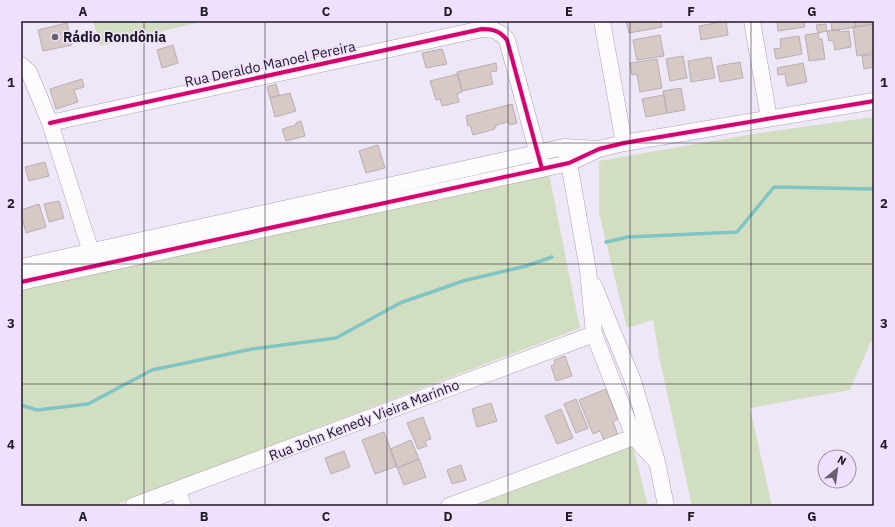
<svg xmlns="http://www.w3.org/2000/svg" width="895" height="527" viewBox="0 0 895 527" font-family="'IBM Plex Sans',sans-serif">
<rect width="100%" height="100%" fill="#efe7f7"/>
<path fill="#d2dec2" d="M 93,21 L 205,21 L 100,46 Z
M 874,117 L 874,341 L 871,341 L 850,390 L 750,408 L 772,506 L 692,506 L 659,356 L 653,320 L 627,328 L 599,213 L 599,161 L 753,134 Z
M 549,174 L 580,328 L 112,506 L 21,506 L 21,289 Z
M 633,446 L 648,506 L 473,506 Z"/>
<g fill="none" stroke-linecap="round" stroke-linejoin="round">
<path stroke="#80c5c4" stroke-width="3.5" d="M 606,242 L 628,237 L 737,232 L 774,187 L 874,189
M 21,405 L 37,410 L 88,404 L 152,370 L 252,349 L 336,338 L 400,303 L 463,281 L 526,266 L 552,257"/>
</g>
<path fill="#d7c9c6" stroke="#b7afb1" d="M 626,21 L 661,21 L 662,27 L 629,33 Z
M 726,21 L 728,35 L 701,40 L 699,26 Z
M 777,21 L 804,21 L 805,27 L 778,31 Z
M 831,21 L 855,21 L 856,27 L 832,31 Z
M 855,21 L 874,21 L 874,24 L 856,27 Z
M 67,23 L 72,45 L 43,51 L 38,30 Z
M 826,24 L 827,31 L 818,33 L 816,25 Z
M 874,24 L 874,53 L 857,56 L 853,27 Z
M 839,29 L 840,32 L 849,31 L 851,47 L 835,50 L 833,40 L 829,41 L 827,31 Z
M 818,33 L 819,39 L 822,39 L 825,59 L 809,61 L 805,35 Z
M 660,35 L 664,56 L 637,60 L 633,40 Z
M 799,36 L 802,54 L 776,59 L 774,49 L 781,48 L 780,39 Z
M 173,45 L 178,63 L 162,68 L 157,50 Z
M 442,49 L 447,64 L 426,68 L 422,53 Z
M 873,55 L 874,67 L 864,69 L 862,56 Z
M 683,56 L 687,78 L 670,81 L 666,59 Z
M 711,57 L 715,78 L 691,82 L 688,61 Z
M 657,59 L 662,88 L 640,92 L 637,74 L 632,75 L 630,63 Z
M 740,62 L 743,78 L 720,82 L 717,66 Z
M 496,63 L 497,71 L 490,72 L 493,84 L 462,91 L 457,72 Z
M 803,63 L 807,82 L 787,86 L 785,74 L 778,75 L 777,68 Z
M 458,74 L 462,92 L 457,94 L 459,102 L 442,106 L 440,99 L 436,100 L 430,81 Z
M 82,79 L 84,87 L 74,90 L 78,102 L 56,109 L 50,89 Z
M 276,84 L 279,95 L 270,98 L 267,87 Z
M 681,88 L 685,110 L 667,113 L 663,91 Z
M 290,93 L 296,111 L 275,117 L 270,98 Z
M 664,95 L 667,113 L 646,117 L 642,99 Z
M 512,104 L 517,123 L 510,125 L 508,122 L 496,125 L 496,127 L 494,127 L 495,129 L 473,135 L 470,125 L 468,126 L 466,116 Z
M 301,121 L 305,136 L 286,141 L 282,129 L 296,125 L 296,123 Z
M 378,145 L 385,168 L 366,173 L 359,151 Z
M 45,162 L 49,176 L 29,181 L 25,167 Z
M 59,201 L 64,218 L 49,222 L 44,204 Z
M 39,204 L 46,227 L 26,233 L 21,214 L 21,210 Z
M 565,356 L 572,376 L 556,381 L 551,366 L 555,364 L 554,360 Z
M 606,389 L 618,419 L 613,422 L 618,435 L 604,440 L 600,431 L 593,434 L 579,400 Z
M 576,399 L 588,428 L 576,433 L 564,404 Z
M 491,403 L 497,421 L 477,427 L 472,409 Z
M 561,409 L 573,438 L 557,444 L 545,416 Z
M 423,417 L 431,439 L 425,441 L 427,446 L 418,449 L 407,423 Z
M 384,432 L 397,466 L 375,474 L 362,440 Z
M 411,440 L 419,459 L 397,468 L 390,449 Z
M 344,451 L 350,467 L 331,474 L 325,458 Z
M 419,459 L 426,477 L 404,485 L 397,468 Z
M 461,465 L 466,480 L 452,484 L 447,470 Z"/>
<g fill="none" stroke-linecap="round" stroke-linejoin="round">
<g stroke="#a9a2af" stroke-width="17">
<path id="minor" d="M 602,21 L 624,143
M 752,21 L 769,118
M 21,65 L 29,72 L 50,123 L 91,252
M 50,123 L 482,29 C 493,29 500,31 507,40 L 542,169
M 566,152 L 569,163 L 588,270 L 594,334 L 634,437 L 657,462
M 21,267 L 564,147 L 598,149
M 21,282 L 569,163 L 599,149 L 624,143 L 874,101
M 594,286 L 633,381 L 657,462 L 666,506
M 178,490 L 183,506
M 133,506 L 594,334
M 449,506 L 634,437"/>
</g>
<use href="#minor" stroke="#fdfbfe" stroke-width="16"/>
<g stroke="#efe1fd" stroke-width="6">
<path id="cycleway" d="M 50,123 L 482,29 C 493,29 500,31 507,40 L 542,169
M 21,282 L 569,163 L 599,149 L 624,143 L 874,101"/>
</g>
<use href="#cycleway" stroke="#d6006c" stroke-width="4"/>
</g>
<path fill="none" stroke="#1f1825" stroke-width="1" stroke-opacity="0.55" d="M 144,21 L 144,506M 265,21 L 265,506M 387,21 L 387,506M 508,21 L 508,506M 630,21 L 630,506M 751,21 L 751,506M 21,143 L 874,143M 21,264 L 874,264M 21,384 L 874,384"/>
<circle fill="#68606e" stroke="#efe1fd" stroke-width="1.5" cx="55" cy="37" r="4"/>
<g text-anchor="middle" stroke-width="3" stroke-linejoin="round" paint-order="stroke">
<g font-size="14" font-weight="bold" fill="#1f1825" stroke="#efe1fd" text-anchor="start">
<text x="63" y="42">Rádio Rondônia</text>
</g>
<g font-size="14" fill="#1f1825" stroke="#efe1fd">
<text transform="translate(270 64) rotate(-12)" y="5">Rua Deraldo Manoel Pereira</text>
<text transform="translate(364 420) rotate(-21)" y="5">Rua John Kenedy Vieira Marinho</text>
</g>
</g>
<rect width="895" height="527" fill="none" stroke="#efe1fd" stroke-width="44"/>
<g transform="translate(837 469) rotate(29)"><circle r="19" fill="#efe1fd" stroke="#9c91a7"/>
<path d="M0-3L7 15L0 10L-7 15Z" fill="#68606e"/>
<text y="-6" font-size="11" font-weight="bold" text-anchor="middle" fill="#1f1825">N</text>
</g>
<rect x="22" y="22" width="851" height="483" fill="none" stroke="#1f1825" stroke-width="1.5"/>
<g font-size="13" text-anchor="middle" font-weight="bold" fill="#1f1825">
<text x="83" y="16">A</text>
<text x="204" y="16">B</text>
<text x="326" y="16">C</text>
<text x="448" y="16">D</text>
<text x="569" y="16">E</text>
<text x="691" y="16">F</text>
<text x="812" y="16">G</text>
<text x="11" y="87">1</text>
<text x="884" y="87">1</text>
<text x="11" y="208">2</text>
<text x="884" y="208">2</text>
<text x="11" y="328">3</text>
<text x="884" y="328">3</text>
<text x="11" y="449">4</text>
<text x="884" y="449">4</text>
<text x="83" y="521">A</text>
<text x="204" y="521">B</text>
<text x="326" y="521">C</text>
<text x="448" y="521">D</text>
<text x="569" y="521">E</text>
<text x="691" y="521">F</text>
<text x="812" y="521">G</text>
</g>
</svg>
